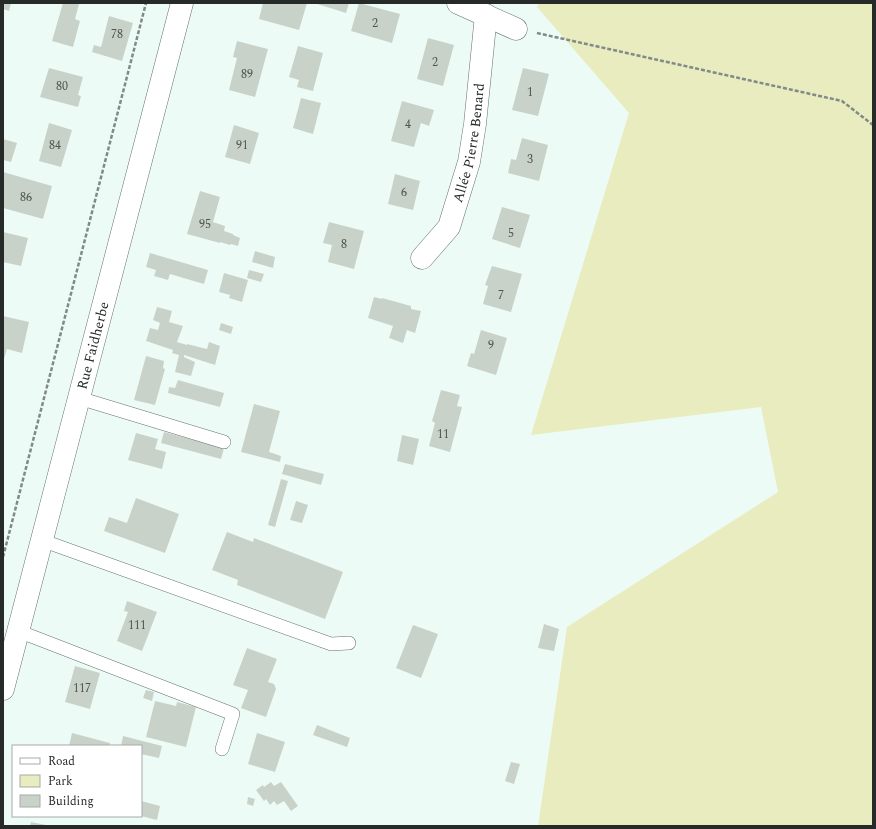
<svg xmlns="http://www.w3.org/2000/svg" width="876" height="829" viewBox="0 0 876 829" font-family="Spectral,serif">
<rect width="100%" height="100%" fill="#edfbf7"/>
<path fill="#e8ecbe" d="M 539,3 L 873,3 L 873,826 L 538,826 L 567,627 L 778,492 L 761,407 L 531,435 L 629,113 L 537,7 Z"/>
<path fill="#c9d2c9" d="M 3,3 L 11,3 L 9,11 L 3,9 Z
M 63,3 L 79,4 L 75,19 L 80,21 L 73,47 L 52,41 Z
M 263,3 L 307,3 L 299,30 L 259,19 Z
M 314,3 L 349,3 L 346,13 Z
M 359,3 L 400,14 L 392,43 L 351,31 Z
M 109,16 L 133,23 L 122,61 L 92,52 L 94,45 L 101,47 Z
M 428,38 L 454,45 L 443,86 L 417,79 Z
M 237,41 L 268,49 L 255,97 L 229,90 L 237,58 L 233,57 Z
M 298,46 L 323,53 L 313,91 L 297,87 L 299,80 L 289,77 Z
M 49,68 L 83,77 L 78,95 L 81,96 L 78,107 L 40,97 Z
M 523,68 L 549,74 L 538,116 L 512,110 Z
M 301,98 L 321,103 L 313,134 L 293,128 Z
M 402,101 L 434,110 L 429,126 L 421,123 L 414,147 L 391,141 Z
M 49,123 L 72,130 L 61,167 L 39,161 Z
M 234,125 L 259,133 L 250,164 L 225,157 Z
M 522,138 L 548,145 L 539,181 L 508,173 L 511,159 L 516,160 Z
M 3,139 L 17,143 L 11,162 L 3,160 Z
M 3,172 L 52,186 L 43,219 L 3,208 Z
M 395,174 L 420,181 L 413,210 L 388,204 Z
M 200,191 L 220,197 L 213,222 L 225,226 L 224,231 L 233,234 L 233,235 L 240,238 L 238,246 L 231,244 L 230,245 L 220,242 L 220,243 L 187,234 Z
M 502,207 L 530,215 L 520,248 L 492,239 Z
M 329,222 L 364,231 L 354,269 L 328,262 L 332,245 L 323,243 Z
M 3,232 L 28,238 L 21,266 L 3,262 Z
M 255,251 L 275,257 L 273,268 L 252,262 Z
M 150,253 L 208,270 L 204,284 L 170,274 L 168,280 L 154,276 L 156,270 L 146,267 Z
M 492,266 L 522,274 L 511,312 L 483,304 L 488,286 L 485,285 Z
M 249,270 L 264,274 L 261,282 L 247,278 Z
M 224,273 L 248,280 L 242,302 L 229,298 L 230,295 L 219,292 Z
M 374,297 L 382,299 L 382,298 L 411,306 L 411,309 L 421,311 L 415,333 L 407,330 L 403,343 L 389,338 L 393,326 L 368,318 Z
M 157,307 L 172,311 L 169,322 L 183,326 L 177,342 L 187,345 L 187,344 L 207,349 L 209,342 L 220,346 L 215,365 L 184,355 L 184,357 L 195,362 L 191,376 L 175,372 L 179,355 L 172,353 L 173,350 L 146,341 L 150,328 L 158,330 L 160,323 L 153,320 Z
M 3,316 L 29,322 L 22,353 L 7,349 L 3,362 Z
M 221,323 L 233,327 L 231,334 L 219,330 Z
M 481,330 L 507,338 L 496,375 L 467,366 L 471,353 L 474,354 Z
M 146,356 L 164,361 L 163,368 L 165,369 L 155,405 L 134,400 Z
M 178,380 L 224,393 L 220,407 L 168,393 L 169,387 L 175,388 Z
M 441,390 L 460,395 L 457,406 L 462,407 L 450,452 L 429,446 L 435,423 L 432,421 Z
M 254,404 L 280,411 L 269,452 L 281,456 L 280,462 L 241,452 Z
M 164,432 L 224,448 L 221,459 L 161,443 Z
M 136,433 L 158,439 L 155,449 L 166,452 L 162,469 L 128,460 Z
M 402,435 L 419,439 L 413,465 L 397,461 Z
M 285,464 L 324,474 L 321,485 L 282,474 Z
M 281,479 L 288,481 L 275,527 L 268,525 Z
M 136,498 L 179,514 L 165,553 L 104,531 L 109,517 L 127,523 Z
M 296,501 L 308,505 L 302,523 L 290,520 Z
M 227,532 L 253,542 L 254,538 L 343,572 L 325,619 L 237,585 L 238,580 L 212,570 Z
M 127,601 L 157,612 L 142,651 L 117,641 L 128,612 L 124,611 Z
M 544,624 L 559,629 L 554,651 L 538,648 Z
M 413,625 L 438,634 L 421,678 L 396,668 Z
M 247,648 L 277,659 L 268,682 L 274,684 L 276,689 L 266,717 L 241,708 L 248,690 L 233,685 Z
M 75,666 L 100,673 L 90,709 L 65,702 Z
M 146,690 L 154,692 L 152,701 L 143,698 Z
M 155,701 L 176,706 L 177,702 L 196,707 L 186,747 L 146,737 Z
M 317,725 L 350,738 L 347,747 L 313,735 Z
M 72,733 L 110,743 L 110,746 L 69,746 Z
M 257,733 L 285,742 L 275,772 L 248,764 Z
M 123,736 L 162,746 L 159,758 L 141,754 L 141,746 L 121,746 Z
M 511,762 L 520,764 L 514,784 L 505,781 Z
M 271,782 L 274,786 L 281,782 L 298,806 L 291,811 L 284,801 L 277,805 L 274,801 L 270,805 L 266,799 L 264,801 L 256,790 L 263,785 L 264,787 Z
M 248,797 L 255,799 L 253,806 L 247,804 Z
M 141,801 L 160,806 L 157,820 L 141,816 Z
M 31,822 L 46,825 L 45,826 L 30,826 Z"/>
<g fill="none" stroke-linecap="round" stroke-linejoin="round">
<g stroke="#67736f" stroke-width="14">
<path id="lane" d="M 79,398 L 224,442
M 41,540 L 331,644 L 349,643
M 18,631 L 233,714 L 222,749"/>
</g>
<g stroke="#67736f" stroke-width="23">
<g id="street">
<path d="M 458,3 L 516,29"/>
<path id="s1" d="M 422,258 L 449,227 L 469,162 L 475,124 L 486,15"/>
</g>
</g>
<g stroke="#67736f" stroke-width="23">
<g id="secondary">
<path id="s2" d="M 3,689 L 182,3"/>
</g>
</g>
<path stroke="#818a87" stroke-width="2.5" stroke-dasharray="4 2" stroke-linecap="butt" d="M 537,33 L 842,101 L 873,125
M 3,557 L 146,3"/>
<use href="#lane" stroke="#fff" stroke-width="13"/>
<use href="#street" stroke="#fff" stroke-width="22"/>
<use href="#secondary" stroke="#fff" stroke-width="22"/>
</g>
<g text-anchor="middle" stroke-width="3" stroke-linejoin="round" paint-order="stroke">
<g font-size="12" fill="#4f5551">
<text x="375" y="27">2</text>
<text x="117" y="38">78</text>
<text x="435" y="66">2</text>
<text x="247" y="78">89</text>
<text x="62" y="90">80</text>
<text x="530" y="96">1</text>
<text x="408" y="128">4</text>
<text x="55" y="149">84</text>
<text x="242" y="149">91</text>
<text x="530" y="163">3</text>
<text x="404" y="196">6</text>
<text x="26" y="201">86</text>
<text x="205" y="228">95</text>
<text x="511" y="237">5</text>
<text x="344" y="248">8</text>
<text x="501" y="299">7</text>
<text x="491" y="349">9</text>
<text x="443" y="438">11</text>
<text x="137" y="629">111</text>
<text x="82" y="692">117</text>
</g>
<g font-size="14" fill="#262b29" stroke="#fff">
<text dy="5" stroke="none"><textPath href="#s1" startOffset="128">Allée Pierre Benard</textPath></text>
<text dy="5" stroke="none"><textPath href="#s2" startOffset="355">Rue Faidherbe</textPath></text>
</g>
</g>
<rect width="876" height="829" fill="none" stroke="#262b29" stroke-width="8"/>
<rect x="12" y="745" width="130" height="72" fill="#ffffff" stroke="#a8aaa9"/>
<rect x="20" y="758" width="20" height="6" fill="#ffffff" stroke="#a8aaa9"/>
<text x="48" y="765" font-size="12" fill="#262b29">Road</text>
<rect x="20" y="775" width="20" height="12" fill="#e8ecbe" stroke="#a8aaa9"/>
<text x="48" y="785" font-size="12" fill="#262b29">Park</text>
<rect x="20" y="795" width="20" height="12" fill="#c9d2c9" stroke="#a8aaa9"/>
<text x="48" y="805" font-size="12" fill="#262b29">Building</text>
</svg>
